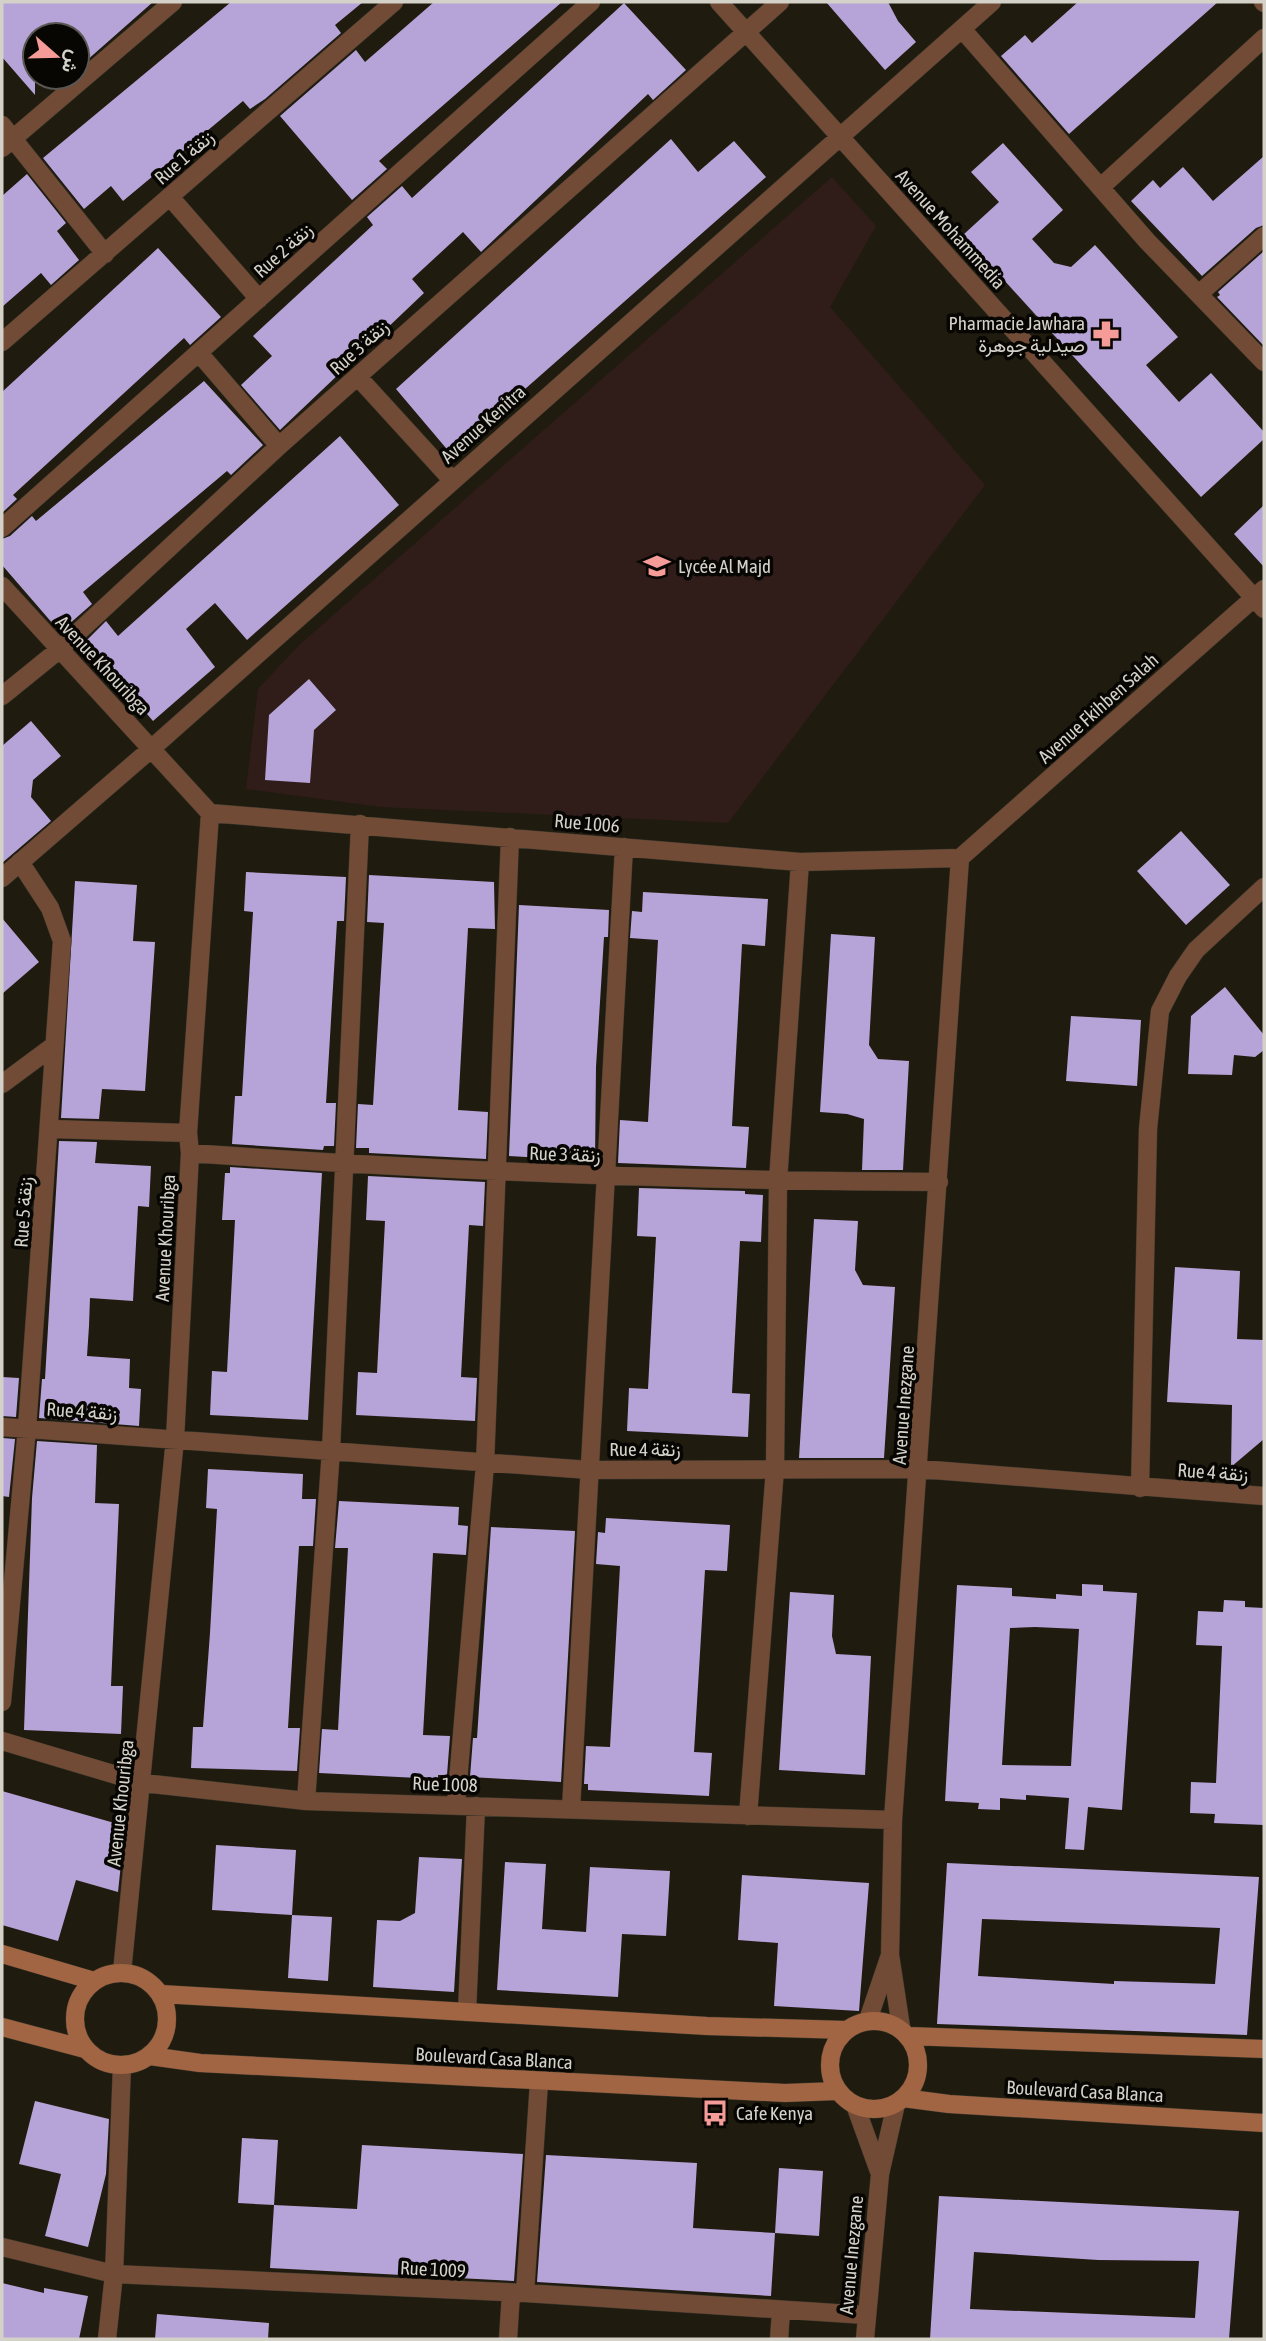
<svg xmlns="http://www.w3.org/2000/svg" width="1266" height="2341" viewBox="0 0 1266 2341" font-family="'Asap Condensed',Vazirmatn,sans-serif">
<rect width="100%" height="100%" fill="#201b0f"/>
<path fill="#301d1a" d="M 832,177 L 876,226 L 830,307 L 985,485 L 728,823 L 381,807 L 246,789 L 258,689 L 298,646 Z"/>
<path fill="#b6a3d7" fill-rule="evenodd" d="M 2,2 L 153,2 L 77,69 L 77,35 L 35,35 L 35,95 L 2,57 Z
M 231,2 L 363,2 L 335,25 L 341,33 L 265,99 L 250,109 L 243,101 L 123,201 L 111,186 L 84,209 L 43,158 Z
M 434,2 L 562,2 L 379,161 L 387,169 L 352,200 L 280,116 L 356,50 L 365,62 Z
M 826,2 L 888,2 L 898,21 L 916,42 L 885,70 Z
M 1078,2 L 1218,2 L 1069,134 L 1001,56 L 1025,35 L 1032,43 Z
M 624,3 L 686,70 L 653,100 L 648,94 L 481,252 L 463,232 L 412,279 L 424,293 L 280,430 L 241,385 L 272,356 L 253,336 L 373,225 L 367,217 L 402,186 L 412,198 Z
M 671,139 L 698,172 L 734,141 L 766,177 L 451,454 L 396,389 Z
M 1003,143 L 1063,210 L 1032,239 L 1054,263 L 1071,267 L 1095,245 L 1178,337 L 1146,365 L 1179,402 L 1211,373 L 1264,432 L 1264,439 L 1201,497 L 963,235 L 999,202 L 971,172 Z
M 1264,156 L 1264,225 L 1256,228 L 1202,276 L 1131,201 L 1153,180 L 1160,188 L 1183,167 L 1213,201 Z
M 27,174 L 66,223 L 57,231 L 79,260 L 51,285 L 41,273 L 2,307 L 2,196 Z
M 158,248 L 221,317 L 190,345 L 184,338 L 13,495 L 17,499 L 2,513 L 2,392 Z
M 1264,251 L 1264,346 L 1217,297 L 1220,295 L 1218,292 Z
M 204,381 L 263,445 L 231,475 L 227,471 L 83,592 L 92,604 L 60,632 L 2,565 L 2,539 L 10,536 L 32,516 L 36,521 Z
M 340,436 L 399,505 L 247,640 L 215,603 L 186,629 L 215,667 L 153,721 L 85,642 L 106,621 L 118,636 Z
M 1264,505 L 1264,567 L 1234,534 Z
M 309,679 L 336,710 L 314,730 L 310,783 L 265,780 L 269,715 Z
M 31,721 L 61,756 L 33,780 L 31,797 L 51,821 L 2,863 L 2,746 Z
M 1181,831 L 1230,885 L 1186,925 L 1137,871 Z
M 246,872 L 346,877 L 344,921 L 337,921 L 326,1103 L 336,1103 L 334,1146 L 324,1146 L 323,1150 L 232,1144 L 235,1096 L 242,1096 L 253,912 L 244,911 Z
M 369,875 L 494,882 L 495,929 L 468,928 L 458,1110 L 488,1112 L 486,1159 L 369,1153 L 369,1148 L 356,1148 L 358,1104 L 373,1105 L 384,923 L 367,922 Z
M 75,881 L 137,885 L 133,941 L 155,942 L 145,1091 L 102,1089 L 99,1119 L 61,1118 Z
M 643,892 L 768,899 L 765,946 L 742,944 L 732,1126 L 749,1127 L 746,1168 L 618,1163 L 620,1120 L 648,1122 L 658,940 L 630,938 L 632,911 L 642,912 Z
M 519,905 L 609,910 L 608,937 L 604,937 L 596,1067 L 595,1161 L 509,1156 Z
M 2,918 L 39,962 L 2,994 Z
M 831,934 L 875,937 L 869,1045 L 878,1059 L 909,1061 L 903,1170 L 862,1170 L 864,1119 L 847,1114 L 820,1112 Z
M 1225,987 L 1264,1035 L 1264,1050 L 1255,1057 L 1234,1055 L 1232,1075 L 1188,1074 L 1191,1016 Z
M 1071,1016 L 1141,1020 L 1137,1086 L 1066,1081 Z
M 59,1141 L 97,1142 L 95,1163 L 151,1166 L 149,1207 L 138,1206 L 133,1301 L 90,1298 L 89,1326 L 87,1356 L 130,1359 L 129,1388 L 141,1389 L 139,1426 L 39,1418 L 42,1379 L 45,1379 Z
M 230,1167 L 322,1173 L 308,1420 L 210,1415 L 212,1371 L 227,1372 L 235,1220 L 222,1220 L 225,1173 L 230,1173 Z
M 368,1176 L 485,1182 L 483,1226 L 469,1225 L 461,1377 L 477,1378 L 475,1421 L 356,1415 L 358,1372 L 377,1373 L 385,1221 L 366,1220 Z
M 639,1188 L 745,1191 L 745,1194 L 763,1195 L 761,1242 L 740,1241 L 732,1393 L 750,1394 L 748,1437 L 627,1431 L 629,1388 L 648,1389 L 656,1237 L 637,1236 Z
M 814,1219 L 858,1221 L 855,1270 L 863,1285 L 895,1287 L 884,1458 L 799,1458 Z
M 1175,1267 L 1240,1271 L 1237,1339 L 1264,1340 L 1264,1439 L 1231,1467 L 1232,1405 L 1167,1402 Z
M 2,1377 L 19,1378 L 16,1417 L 2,1416 Z
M 2,1438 L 15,1439 L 9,1497 L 2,1496 Z
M 37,1441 L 97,1445 L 95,1503 L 119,1504 L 111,1686 L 123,1686 L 121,1734 L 24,1730 L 32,1498 Z
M 208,1469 L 303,1474 L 302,1499 L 316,1499 L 313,1546 L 299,1546 L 288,1728 L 300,1728 L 297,1771 L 191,1768 L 193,1727 L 203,1727 L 210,1633 L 217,1509 L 206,1508 Z
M 339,1501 L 459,1507 L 458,1525 L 468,1526 L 466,1555 L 433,1553 L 423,1735 L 450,1736 L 447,1775 L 438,1775 L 438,1779 L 319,1773 L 322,1729 L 338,1730 L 348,1548 L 335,1548 Z
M 606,1518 L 730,1525 L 727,1571 L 705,1570 L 694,1752 L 712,1753 L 709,1796 L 588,1790 L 588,1784 L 584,1784 L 586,1746 L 610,1747 L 620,1566 L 596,1564 L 598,1532 L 605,1533 Z
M 491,1527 L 575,1531 L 561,1782 L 470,1777 L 473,1738 L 477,1738 Z
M 1082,1584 L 1103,1585 L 1103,1591 L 1137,1593 L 1122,1810 L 1088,1807 L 1084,1850 L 1065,1849 L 1069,1798 L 1026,1795 L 1026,1800 L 1000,1798 L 1000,1810 L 978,1809 L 979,1803 L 945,1801 L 957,1585 L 1012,1588 L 1012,1596 L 1056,1599 L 1056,1594 L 1082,1596 ZM 1035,1627 L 1079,1629 L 1071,1766 L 1002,1765 L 1010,1628 Z
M 790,1592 L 834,1595 L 832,1636 L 836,1654 L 871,1656 L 865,1775 L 779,1770 Z
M 1224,1600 L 1245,1601 L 1245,1607 L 1264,1608 L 1264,1825 L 1214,1823 L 1215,1814 L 1190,1813 L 1191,1782 L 1216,1783 L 1222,1646 L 1196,1645 L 1198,1611 L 1223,1612 Z
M 2,1791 L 125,1826 L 118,1892 L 76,1880 L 58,1941 L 2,1925 Z
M 216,1845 L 296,1850 L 292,1915 L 212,1910 Z
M 419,1857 L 462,1859 L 454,1992 L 373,1987 L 377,1920 L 400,1921 L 415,1913 Z
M 505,1862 L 546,1864 L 542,1929 L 586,1932 L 590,1867 L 670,1871 L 666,1936 L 622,1934 L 618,1997 L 497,1990 Z
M 947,1863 L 1259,1877 L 1247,2035 L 937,2024 ZM 982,1919 L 1220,1928 L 1215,1984 L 1114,1981 L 1114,1984 L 978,1976 Z
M 742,1875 L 869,1883 L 859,2011 L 774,2006 L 778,1943 L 738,1940 Z
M 292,1915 L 332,1917 L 328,1981 L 288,1978 Z
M 35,2101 L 109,2119 L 106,2174 L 88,2247 L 45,2236 L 61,2174 L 19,2164 Z
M 242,2138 L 278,2140 L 274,2205 L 238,2203 Z
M 362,2145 L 523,2154 L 514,2281 L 270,2268 L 274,2205 L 357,2209 Z
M 546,2155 L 697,2163 L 693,2228 L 775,2233 L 771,2296 L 537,2282 Z
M 779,2168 L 823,2171 L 819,2236 L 775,2233 Z
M 939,2196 L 1239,2211 L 1229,2339 L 930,2339 ZM 974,2252 L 1098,2260 L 1199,2261 L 1195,2318 L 970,2309 Z
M 2,2283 L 44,2293 L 44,2288 L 88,2296 L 79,2339 L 2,2339 Z
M 157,2314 L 269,2323 L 268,2339 L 155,2339 Z"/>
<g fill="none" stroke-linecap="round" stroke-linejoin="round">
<g stroke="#3d382d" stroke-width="19">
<path id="minor" d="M 719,2 L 1264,609
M 1263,2 L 1264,3
M 962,29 L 1147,241 L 1264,362
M 2,125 L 105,254
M 2,148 L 173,2
M 1102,186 L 1264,38
M 170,197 L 259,299
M 1200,293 L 1264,236
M 2,342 L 394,2
M 199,353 L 279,446
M 358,377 L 452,480
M 2,528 L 591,2
M 2,586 L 210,813 L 188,1133 L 190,1153 L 175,1439 L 122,1972
M 2,696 L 60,649 L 279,446 L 780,2
M 210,813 L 800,862 L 960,858
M 960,858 L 1264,589
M 2,878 L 151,749 L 992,2
M 2,1084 L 52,1047
M 51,1129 L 188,1133
M 190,1153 C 440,1171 689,1181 939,1182
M 2,1427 L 589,1470 L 920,1469 L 1264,1496
M 1140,1488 L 1148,1129 L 1160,1011 L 1178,976 L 1196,950 L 1264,887
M 2,1702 L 27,1428 L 62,941 L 50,908 L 20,862
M 2,1741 L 143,1783 L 306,1801 L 893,1820
M 306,1801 L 331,1450 L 360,824
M 456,1805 L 485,1464 L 510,837
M 571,1809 L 624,847
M 748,1816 L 775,1469 L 778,1181 L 800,862
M 467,2012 L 476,1806
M 868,2020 L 889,1958
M 901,2027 L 890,1955 L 893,1820 L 960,858
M 855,2105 L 880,2174
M 2,2247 L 114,2274 L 525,2293 L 866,2315
M 525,2293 L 539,2082
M 107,2339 L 114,2274 L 122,2065
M 508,2339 L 511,2293
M 779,2339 L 781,2311
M 865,2339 L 880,2174 L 896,2104"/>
</g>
<g stroke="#3d382d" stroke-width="19">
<path id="secondary" d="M 2,1954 L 94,1981
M75 2019a46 46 0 1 1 92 0a46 46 0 1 1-92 0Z
M 161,1994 L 707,2026 L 846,2030
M830 2065a44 44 0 1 1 88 0a44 44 0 1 1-88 0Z
M 2,2027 L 85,2049
M 909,2036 L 1264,2049
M 150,2056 L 200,2063 L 785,2093 L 837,2091
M 903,2098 L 949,2104 L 1264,2123"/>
</g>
<use href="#minor" stroke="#714b36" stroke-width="18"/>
<use href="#secondary" stroke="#a26543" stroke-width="18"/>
</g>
<defs>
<g id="pharmacy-bare" transform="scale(2.1)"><path d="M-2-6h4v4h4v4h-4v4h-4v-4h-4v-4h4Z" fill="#f59b98" stroke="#080603" stroke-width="2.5" paint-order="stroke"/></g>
<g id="school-bare" transform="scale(2.1)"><path d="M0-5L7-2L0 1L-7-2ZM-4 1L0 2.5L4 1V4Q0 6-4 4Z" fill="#f59b98" stroke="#080603" stroke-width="2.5" paint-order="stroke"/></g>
<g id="bus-bare" transform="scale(2.1)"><path d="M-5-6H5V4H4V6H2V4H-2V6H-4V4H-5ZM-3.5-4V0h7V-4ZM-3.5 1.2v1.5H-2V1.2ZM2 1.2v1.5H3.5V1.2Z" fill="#f59b98" stroke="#080603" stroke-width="2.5" paint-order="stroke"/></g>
</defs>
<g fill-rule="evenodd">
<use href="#pharmacy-bare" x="1106" y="334"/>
<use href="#school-bare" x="657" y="566"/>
<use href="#bus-bare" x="715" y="2113"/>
</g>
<g text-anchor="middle" stroke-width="7" stroke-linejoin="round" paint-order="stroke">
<g font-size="19" fill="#d4d1c9" stroke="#080603">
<text transform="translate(184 157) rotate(-41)" y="7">Rue 1 زنقة</text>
<text transform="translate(951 229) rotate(48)" y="7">Avenue Mohammedia</text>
<text transform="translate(283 250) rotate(-42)" y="7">Rue 2 زنقة</text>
<text transform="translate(359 347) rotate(-42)" y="7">Rue 3 زنقة</text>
<text transform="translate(483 424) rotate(-42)" y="7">Avenue Kenitra</text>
<text transform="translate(103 665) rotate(47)" y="7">Avenue Khouribga</text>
<text transform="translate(1098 708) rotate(-42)" y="7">Avenue Fkihben Salah</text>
<text transform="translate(587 823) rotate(5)" y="7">Rue 1006</text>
<text transform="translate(565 1154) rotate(2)" y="7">Rue 3 زنقة</text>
<text transform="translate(23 1212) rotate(-86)" y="7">Rue 5 زنقة</text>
<text transform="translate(165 1238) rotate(-87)" y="7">Avenue Khouribga</text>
<text transform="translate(903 1405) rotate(-86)" y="7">Avenue Inezgane</text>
<text transform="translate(82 1411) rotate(4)" y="7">Rue 4 زنقة</text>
<text x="645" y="1456">Rue 4 زنقة</text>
<text transform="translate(1213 1472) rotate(4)" y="7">Rue 4 زنقة</text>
<text transform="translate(445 1784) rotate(2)" y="7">Rue 1008</text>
<text transform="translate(120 1803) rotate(-84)" y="7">Avenue Khouribga</text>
<text transform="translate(494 2058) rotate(3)" y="7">Boulevard Casa Blanca</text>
<text transform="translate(1085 2091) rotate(3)" y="7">Boulevard Casa Blanca</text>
<text transform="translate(851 2255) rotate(-85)" y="7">Avenue Inezgane</text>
<text transform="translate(433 2269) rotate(3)" y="7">Rue 1009</text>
</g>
<g font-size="19" fill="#d4d1c9" stroke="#080603" text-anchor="start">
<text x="1085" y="330" text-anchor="end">Pharmacie Jawhara<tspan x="1085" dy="22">صيدلية جوهرة</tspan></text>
<text x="678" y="573">Lycée Al Majd</text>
<text x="736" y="2120">Cafe Kenya</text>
</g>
</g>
<rect width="1266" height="2341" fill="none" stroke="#d4d1c9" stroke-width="7"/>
<g transform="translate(56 56) rotate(110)"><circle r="33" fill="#080603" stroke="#5a5752" stroke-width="2"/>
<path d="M0-5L12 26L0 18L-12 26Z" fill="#f59b98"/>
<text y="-10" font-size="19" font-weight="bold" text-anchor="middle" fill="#d4d1c9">ش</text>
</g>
</svg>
